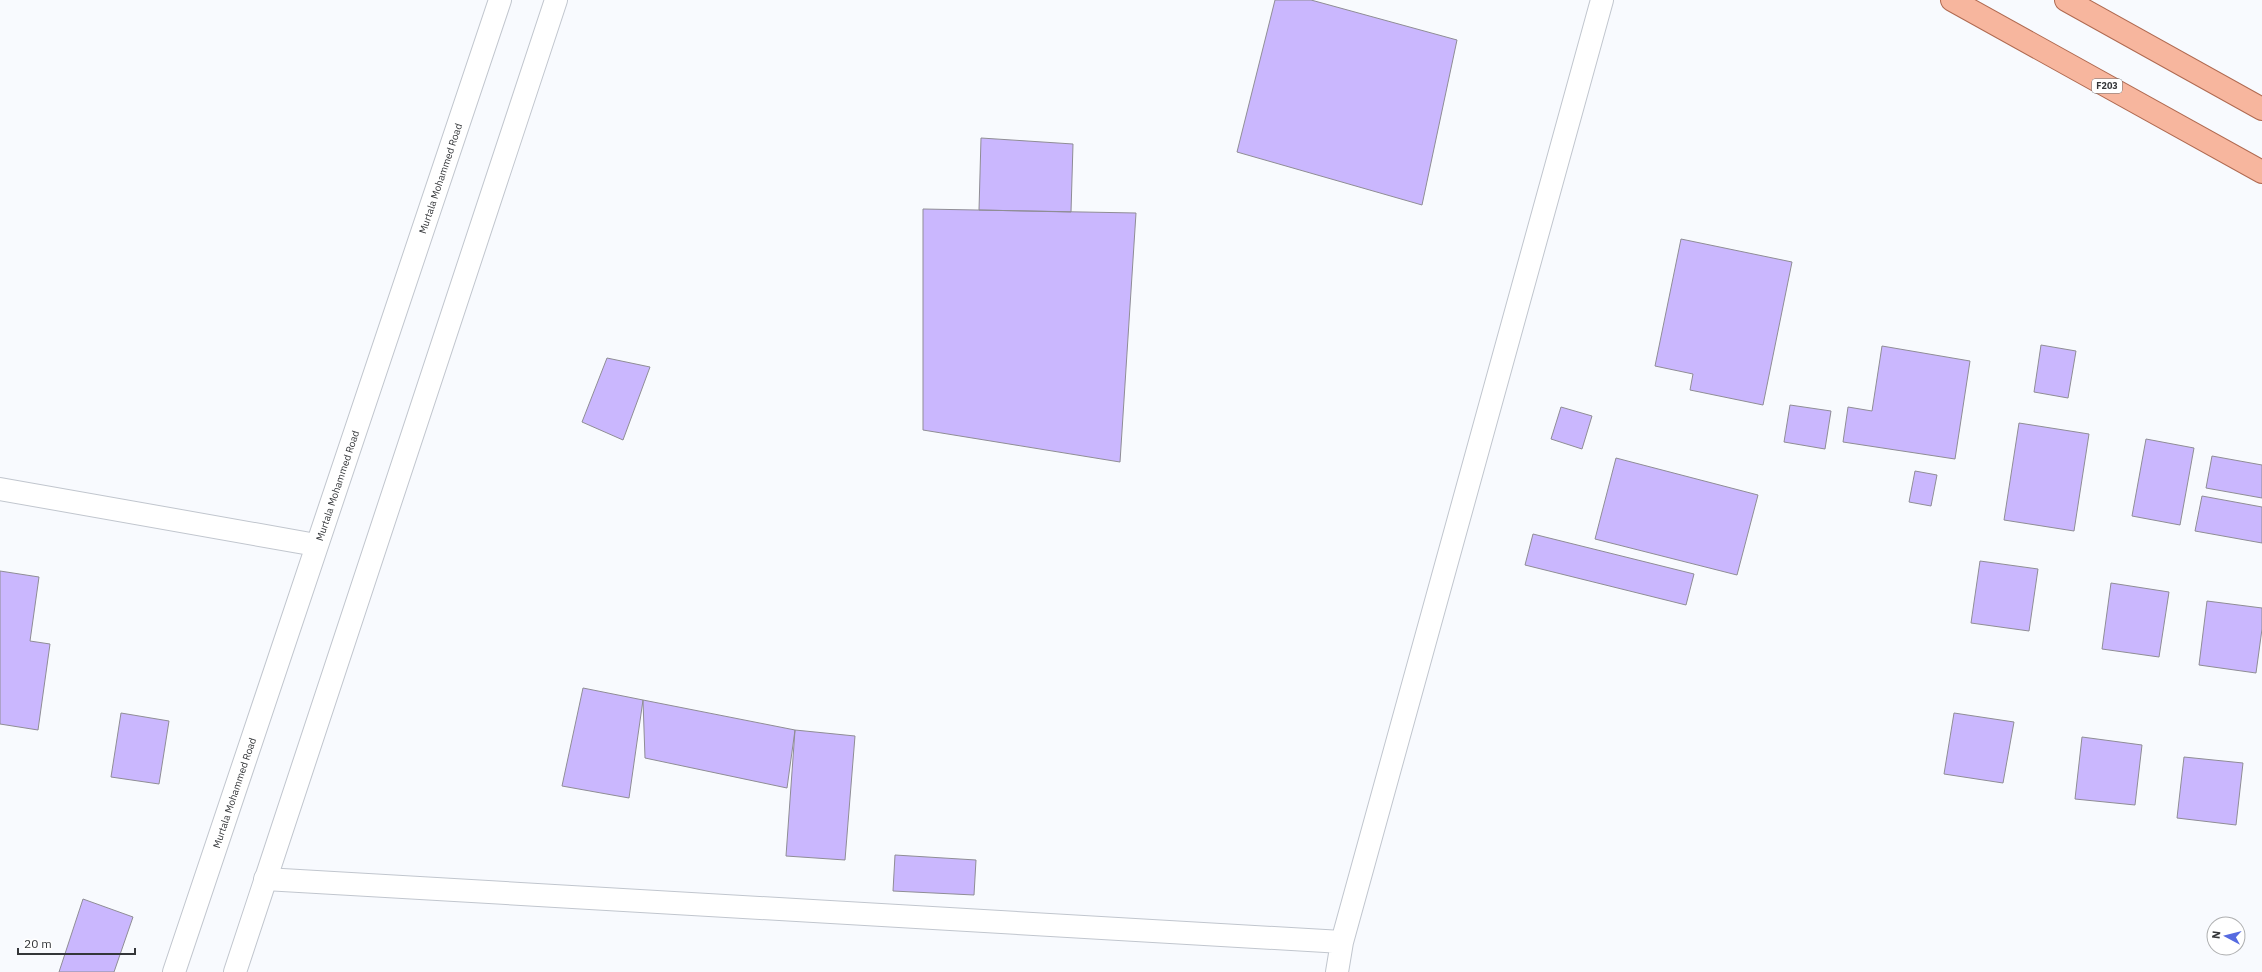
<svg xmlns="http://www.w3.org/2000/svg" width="2262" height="972" viewBox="0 0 2262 972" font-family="'IBM Plex Sans',sans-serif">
<rect width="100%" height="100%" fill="#f8fafe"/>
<path fill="#cab7fe" stroke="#8f8d95" d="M 1275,0 L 1311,0 L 1457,40 L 1422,205 L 1237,152 Z
M 981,138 L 1073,144 L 1071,212 L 979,210 Z
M 923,209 L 1136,213 L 1120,462 L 923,430 Z
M 1681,239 L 1792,262 L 1763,405 L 1690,390 L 1693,374 L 1655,366 Z
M 2041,345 L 2076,351 L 2068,398 L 2034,392 Z
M 1882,346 L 1970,361 L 1955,459 L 1843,442 L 1848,407 L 1872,411 Z
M 607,358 L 650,367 L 623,440 L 582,422 Z
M 1790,405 L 1831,411 L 1825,449 L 1784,442 Z
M 1561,407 L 1592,416 L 1582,449 L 1551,439 Z
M 2019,423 L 2089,434 L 2074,531 L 2004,520 Z
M 2146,439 L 2194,448 L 2180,525 L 2132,516 Z
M 2212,456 L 2262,465 L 2262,498 L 2206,488 Z
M 1616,458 L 1758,495 L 1737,575 L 1595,539 Z
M 1915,471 L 1937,475 L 1931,506 L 1909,502 Z
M 2202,496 L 2262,507 L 2262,543 L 2195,531 Z
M 1533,534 L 1694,574 L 1686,605 L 1525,565 Z
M 1980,561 L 2038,569 L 2029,631 L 1971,623 Z
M 0,571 L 39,577 L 30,641 L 50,644 L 38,730 L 0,724 Z
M 2111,583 L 2169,592 L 2159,657 L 2102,649 Z
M 2207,601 L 2262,608 L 2262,629 L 2256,673 L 2199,665 Z
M 583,688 L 643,700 L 629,798 L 562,786 Z
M 643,700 L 795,730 L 787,788 L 645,758 Z
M 121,713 L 169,721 L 159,784 L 111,777 Z
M 1954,713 L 2014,722 L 2003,783 L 1944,774 Z
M 795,730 L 855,736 L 845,860 L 786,856 Z
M 2082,737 L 2142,745 L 2135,805 L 2075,799 Z
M 2184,757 L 2243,763 L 2236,825 L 2177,818 Z
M 895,855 L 976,860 L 974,895 L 893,891 Z
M 83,899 L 133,917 L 114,972 L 59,972 Z"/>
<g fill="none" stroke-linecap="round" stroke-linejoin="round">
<g stroke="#c1c6ce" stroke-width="24">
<path id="street" d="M 0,489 L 316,545
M 265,879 L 1342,942
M 1337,972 L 1342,942 L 1602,0"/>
</g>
<g stroke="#c1c6ce" stroke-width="24">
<g id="secondary">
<path id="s1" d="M 174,972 L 500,0"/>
<path d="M 235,972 L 556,0"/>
</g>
</g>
<g stroke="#b06a51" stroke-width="24">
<path id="primary" d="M 1952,0 L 2262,172
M 2066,0 L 2262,109"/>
</g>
<use href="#street" stroke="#fff" stroke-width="22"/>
<use href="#secondary" stroke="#fff" stroke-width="22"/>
<use href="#primary" stroke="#f7b69e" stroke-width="22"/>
</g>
<g text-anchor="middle" stroke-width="3" stroke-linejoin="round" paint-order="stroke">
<rect fill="#fff" stroke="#717274" stroke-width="1" x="2092" y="79" width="30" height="14" rx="3"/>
<g font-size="9" font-weight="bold" fill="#343639">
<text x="2107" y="89">F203</text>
</g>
<g font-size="10" fill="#343639" stroke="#fff">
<text dy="4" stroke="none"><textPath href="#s1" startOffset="837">Murtala Mohammed Road</textPath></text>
<text dy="4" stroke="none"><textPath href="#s1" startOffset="513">Murtala Mohammed Road</textPath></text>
<text dy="4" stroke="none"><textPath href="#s1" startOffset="189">Murtala Mohammed Road</textPath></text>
</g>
</g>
<g transform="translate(2226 936) rotate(277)"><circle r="19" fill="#ffffff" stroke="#aeafb0"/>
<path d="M0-3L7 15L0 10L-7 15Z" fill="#556ae0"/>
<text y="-6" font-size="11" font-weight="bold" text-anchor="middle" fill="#343639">N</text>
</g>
<path d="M18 948v6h117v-6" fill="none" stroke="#343639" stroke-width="2"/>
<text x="24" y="948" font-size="12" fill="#343639" stroke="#ffffff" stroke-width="3" paint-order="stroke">20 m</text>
</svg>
